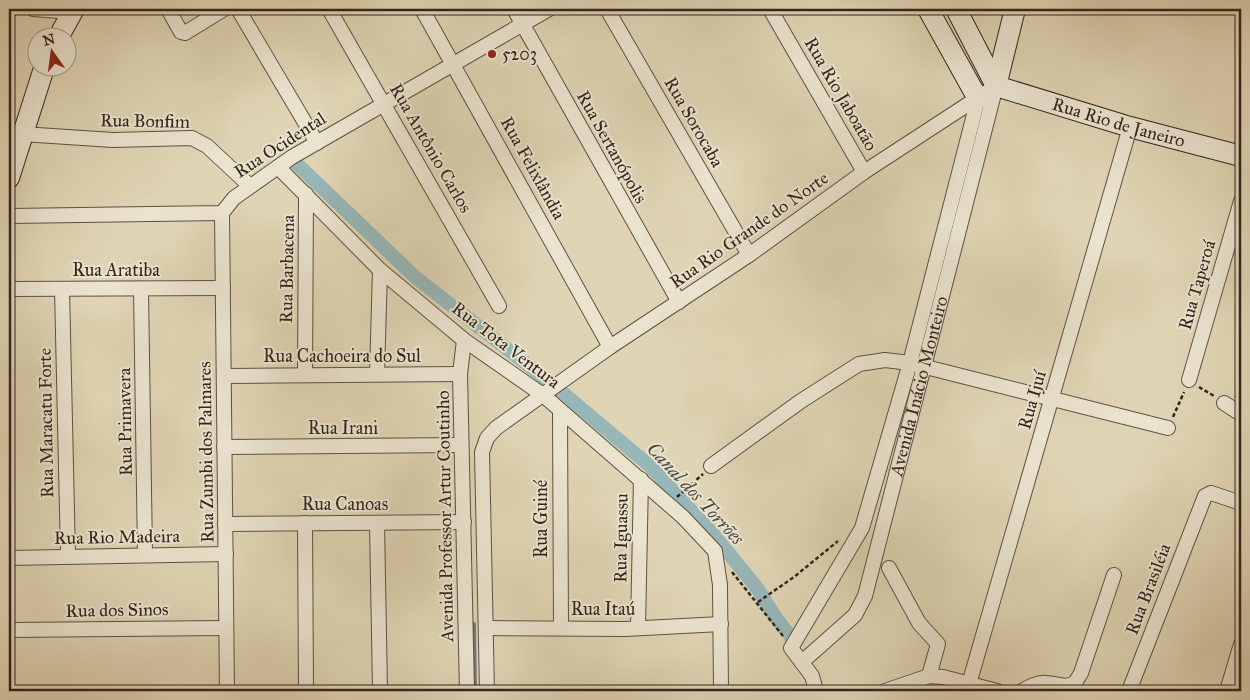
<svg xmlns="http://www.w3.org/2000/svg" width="1250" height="700" viewBox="0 0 1250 700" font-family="'IM FELL Great Primer',serif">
<rect width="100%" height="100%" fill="#dfd4b4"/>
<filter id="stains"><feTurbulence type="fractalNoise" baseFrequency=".004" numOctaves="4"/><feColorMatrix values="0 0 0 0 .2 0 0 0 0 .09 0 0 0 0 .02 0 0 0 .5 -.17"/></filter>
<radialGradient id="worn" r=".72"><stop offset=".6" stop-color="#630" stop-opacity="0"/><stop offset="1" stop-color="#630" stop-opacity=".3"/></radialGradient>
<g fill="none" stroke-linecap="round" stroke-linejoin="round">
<path stroke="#6f7c79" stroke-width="4" d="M 474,624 L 475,691"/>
<path stroke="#97b6b7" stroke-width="14" d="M 296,163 L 415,277 L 547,380
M 557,388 L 650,466 L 713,534 L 757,588 L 776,618 L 792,638"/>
<g stroke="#5e5142" stroke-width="16">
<g id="street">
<path d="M 33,9 L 71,12"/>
<path d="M 168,9 L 181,32 L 185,33 L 224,9"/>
<path d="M 238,9 L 317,143"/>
<path d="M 329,9 L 499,306"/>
<path d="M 422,9 L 610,347"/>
<path d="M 514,9 L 679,302"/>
<path d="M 607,9 L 749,255"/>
<path d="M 770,9 L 864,172"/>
<path d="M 22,134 L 113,140 L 192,138 L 207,146 L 250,186"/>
<path d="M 278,167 L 380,270 L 464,340 L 543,395 L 683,517 L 715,551 L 720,585 L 721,691"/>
<path d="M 222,213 L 227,691"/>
<path d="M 9,216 L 222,213 L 234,198 L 292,157 L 549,9"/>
<path d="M 9,289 L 223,288"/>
<path d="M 62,289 L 68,556"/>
<path d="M 141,289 L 145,555"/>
<path d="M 464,340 L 460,374 L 467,691"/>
<path d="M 377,374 L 380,270"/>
<path d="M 305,375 L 306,194"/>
<path d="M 224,376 L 460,374"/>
<path d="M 1189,380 L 1241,201"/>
<path d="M 1224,403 L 1241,414"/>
<path d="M 560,411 L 561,628"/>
<path d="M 224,447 L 461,445"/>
<path d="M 711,466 L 801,401 L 859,364 L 885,360 L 910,363 L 1168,428"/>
<path d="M 305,523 L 306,691"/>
<path d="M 377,523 L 380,691"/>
<path d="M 225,524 L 464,522"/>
<path d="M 9,558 L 226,554"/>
<path d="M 889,568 L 919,623 L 938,644 L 929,676"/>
<path d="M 486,628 L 625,629 L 721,624"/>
<path d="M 638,628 L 641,479"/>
<path d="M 9,630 L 226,628"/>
<path id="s1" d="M 802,662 L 855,615 L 865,596 L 996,86"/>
<path d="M 969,684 L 1130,127"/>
<path d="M 487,691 L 482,452 L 487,438 L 496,428 L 610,347 L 749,255 L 864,172 L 996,86"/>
<path d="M 816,691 L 812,676 L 791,648 L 862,528 L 910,363 L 978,99"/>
<path d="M 885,691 L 929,676 L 943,677 L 997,691"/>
<path d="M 1022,691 C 1029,687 1038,682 1046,683 C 1057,683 1064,689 1075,683 L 1081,673 L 1114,575"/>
<path d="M 1129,691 L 1205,496 L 1211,493 L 1241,503"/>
<path d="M 1227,691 L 1241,644"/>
</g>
</g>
<g stroke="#33251c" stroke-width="22">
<g id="secondary">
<path d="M 928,9 L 978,99"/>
<path d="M 956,9 L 996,86"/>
<path d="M 58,38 L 74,9"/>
<path id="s2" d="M 996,86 L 1130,127 L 1241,156"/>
<path d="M 996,86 L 1015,9"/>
<path d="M 9,178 L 44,68"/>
</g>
</g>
<path stroke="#33251c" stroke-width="2.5" stroke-dasharray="4 2.5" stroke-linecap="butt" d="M 1199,387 L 1214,396
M 1173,417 L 1184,392
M 677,497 L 703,474
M 732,572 L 783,636
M 758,602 L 794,577 L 838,541"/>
<use href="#street" stroke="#eae3ce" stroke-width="14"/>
<use href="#secondary" stroke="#eae3ce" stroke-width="20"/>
</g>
<circle fill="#8f2418" stroke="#eae3ce" stroke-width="2" cx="492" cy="54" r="5"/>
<g text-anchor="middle" stroke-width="4" stroke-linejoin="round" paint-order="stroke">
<g font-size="18" fill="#33251c" stroke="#eae3ce" text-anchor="start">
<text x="502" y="60">5203</text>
</g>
<g font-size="18" fill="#33251c" stroke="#eae3ce">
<text transform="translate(841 94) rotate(60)" y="6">Rua Rio Jaboatão</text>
<text transform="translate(145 121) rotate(1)" y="6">Rua Bonfim</text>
<text transform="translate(694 122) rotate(60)" y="6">Rua Sorocaba</text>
<text dy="6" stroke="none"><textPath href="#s2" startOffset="128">Rua Rio de Janeiro</textPath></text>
<text transform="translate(280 145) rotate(-33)" y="6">Rua Ocidental</text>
<text transform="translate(612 147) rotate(61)" y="6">Rua Sertanópolis</text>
<text transform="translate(431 148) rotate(60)" y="6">Rua Antônio Carlos</text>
<text transform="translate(533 168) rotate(61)" y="6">Rua Felixlândia</text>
<text transform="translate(749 230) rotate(-35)" y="6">Rua Rio Grande do Norte</text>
<text transform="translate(287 269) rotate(-89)" y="6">Rua Barbacena</text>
<text x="116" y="276">Rua Aratiba</text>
<text transform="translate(1197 285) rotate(-74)" y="6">Rua Taperoá</text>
<text transform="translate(506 345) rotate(37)" y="6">Rua Tota Ventura</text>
<text x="342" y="362">Rua Cachoeira do Sul</text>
<text dy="6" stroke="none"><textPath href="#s1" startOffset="309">Avenida Inácio Monteiro</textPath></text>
<text transform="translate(1032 400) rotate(-74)" y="6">Rua Ijuí</text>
<text transform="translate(125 422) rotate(-91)" y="6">Rua Primavera</text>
<text transform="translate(46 423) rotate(-91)" y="6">Rua Maracatu Forte</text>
<text x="343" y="434">Rua Irani</text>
<text transform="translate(206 452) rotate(-91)" y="6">Rua Zumbi dos Palmares</text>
<text x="345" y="510">Rua Canoas</text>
<text transform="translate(445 516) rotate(-91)" y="6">Avenida Professor Artur Coutinho</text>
<text transform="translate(541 519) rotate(-90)" y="6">Rua Guiné</text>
<text transform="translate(117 537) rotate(-1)" y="6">Rua Rio Madeira</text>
<text transform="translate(621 538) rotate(-89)" y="6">Rua Iguassu</text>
<text transform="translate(1148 589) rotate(-69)" y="6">Rua Brasiléia</text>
<text x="603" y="615">Rua Itaú</text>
<text transform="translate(117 610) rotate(-1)" y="6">Rua dos Sinos</text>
</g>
<g font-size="19" font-style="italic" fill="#4c4943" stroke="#eae3ce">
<text transform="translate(696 493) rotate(47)" y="7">Canal dos Torrões</text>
</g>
</g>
<rect width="1250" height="700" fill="none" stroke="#dfd4b4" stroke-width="30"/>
<rect x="10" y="10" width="1230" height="680" fill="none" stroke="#33251c" stroke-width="2.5"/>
<rect x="15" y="15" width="1220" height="670" fill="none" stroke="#33251c"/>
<g transform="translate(52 52) rotate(346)"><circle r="24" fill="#eae3ce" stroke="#a19787"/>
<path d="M0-4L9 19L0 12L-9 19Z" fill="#8f2418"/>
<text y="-8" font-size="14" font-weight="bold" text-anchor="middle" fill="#33251c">N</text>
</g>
<rect width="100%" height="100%" filter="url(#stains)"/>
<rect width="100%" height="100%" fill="url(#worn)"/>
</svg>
